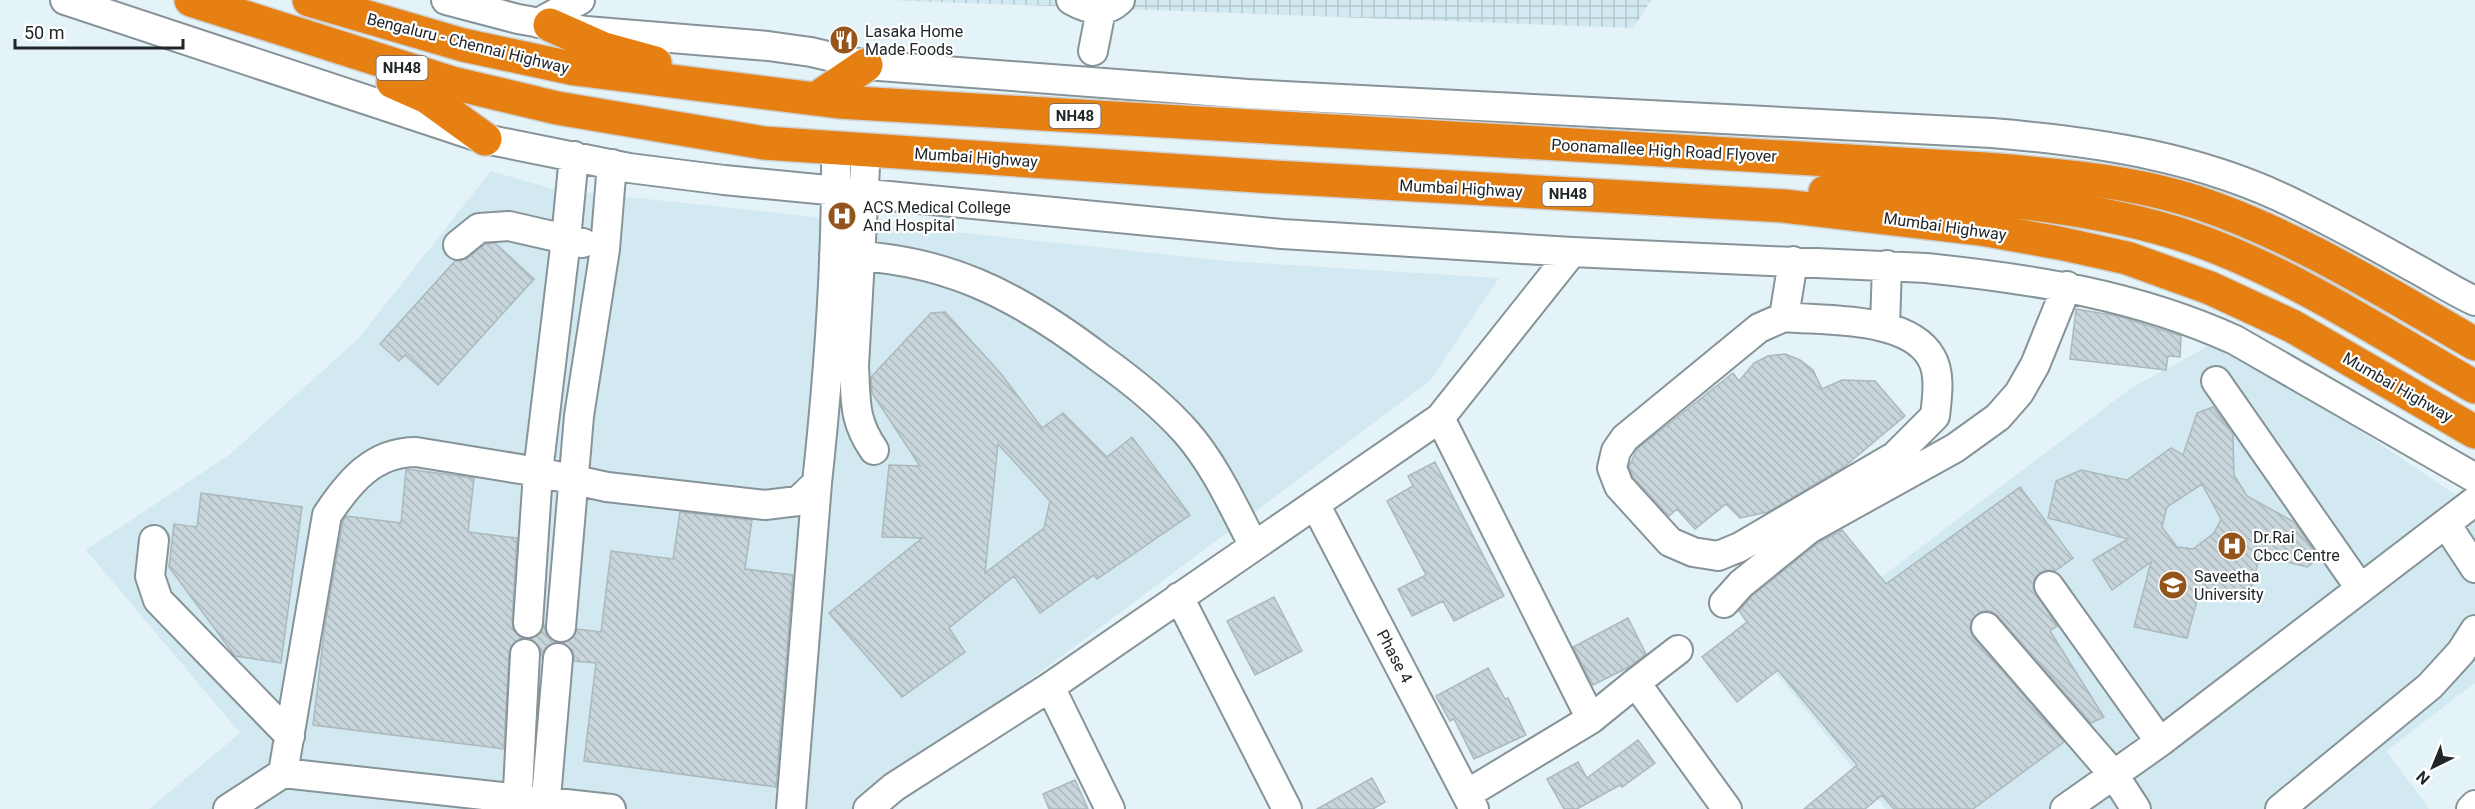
<svg xmlns="http://www.w3.org/2000/svg" width="2475" height="809" viewBox="0 0 2475 809" font-family="Roboto,sans-serif">
<defs>
<pattern id="industrial-grid" width="8" height="8" patternUnits="userSpaceOnUse" patternTransform="scale(1.5)"><rect width="8" height="8" fill="#d2e9f1"/><path d="M0 4h8M4 0v8" fill="none" stroke="#b4c8cf"/></pattern>
<pattern id="building-back-hatch" width="6" height="6" patternUnits="userSpaceOnUse" patternTransform="scale(1.5)"><rect width="6" height="6" fill="#c8d6db"/><path d="M-1 5l2 2M0 0l6 6M5-1l2 2" fill="none" stroke="#acb8bc"/></pattern>
</defs>
<rect width="100%" height="100%" fill="#e4f3f7"/>
<path fill="#d2e9f1" d="M 491,171 L 553,189 L 1227,261 L 1499,278 L 1430,381 L 857,809 L 149,809 L 240,733 L 86,550 L 229,455 L 358,339 Z
M 2223,338 L 2475,508 L 2475,683 L 2386,751 L 2429,809 L 1886,809 L 1768,663 L 2131,388 Z"/>
<path fill="url(#industrial-grid)" d="M 886,0 L 1651,0 L 1633,28 Z"/>
<path fill="url(#building-back-hatch)" stroke="#abb9bd" stroke-width="1.5" fill-rule="evenodd" d="M 495,243 L 534,279 L 438,385 L 405,355 L 399,361 L 380,344 L 455,261 L 468,258 L 485,244 Z
M 2076,309 L 2118,316 L 2181,336 L 2180,357 L 2168,356 L 2166,370 L 2070,359 Z
M 945,312 L 1002,375 L 1042,428 L 1063,413 L 1107,457 L 1132,437 L 1190,515 L 1097,579 L 1094,575 L 1040,613 L 1014,576 L 949,628 L 965,652 L 902,697 L 829,613 L 922,538 L 882,537 L 889,465 L 920,466 L 872,393 L 871,377 L 931,313 ZM 998,444 L 1050,501 L 1044,528 L 985,573 Z
M 1785,354 L 1800,360 L 1813,370 L 1822,389 L 1842,380 L 1875,381 L 1905,416 L 1844,467 L 1768,512 L 1740,518 L 1726,504 L 1695,529 L 1677,509 L 1669,516 L 1633,477 L 1629,467 L 1637,449 L 1733,373 L 1739,381 L 1754,363 L 1768,356 Z
M 2213,407 L 2233,434 L 2234,475 L 2247,496 L 2294,522 L 2312,548 L 2317,560 L 2307,567 L 2260,555 L 2252,586 L 2235,596 L 2200,589 L 2187,638 L 2134,627 L 2151,562 L 2112,590 L 2093,560 L 2128,539 L 2048,518 L 2056,481 L 2081,470 L 2127,480 L 2171,448 L 2183,455 L 2197,413 ZM 2202,484 L 2221,519 L 2214,533 L 2193,549 L 2177,547 L 2162,527 L 2167,507 Z
M 1435,462 L 1504,596 L 1454,621 L 1443,601 L 1412,616 L 1398,589 L 1426,575 L 1387,501 L 1413,486 L 1408,476 Z
M 406,469 L 474,478 L 468,532 L 517,538 L 512,622 L 514,631 L 523,638 L 512,645 L 509,653 L 504,749 L 313,725 L 325,625 L 343,521 L 346,516 L 401,523 Z
M 2020,487 L 2073,558 L 2055,571 L 2047,570 L 2039,573 L 2034,580 L 2033,588 L 2057,626 L 2050,631 L 2104,717 L 2091,723 L 1998,616 L 1991,611 L 1982,611 L 1971,621 L 1970,630 L 1973,637 L 2064,742 L 1973,809 L 1894,809 L 1882,795 L 1865,809 L 1804,809 L 1857,765 L 1778,670 L 1737,702 L 1702,657 L 1747,622 L 1739,611 L 1752,596 L 1818,543 L 1842,530 L 1886,584 Z
M 201,493 L 302,507 L 281,663 L 235,656 L 169,567 L 174,524 L 197,527 Z
M 680,512 L 752,520 L 745,569 L 793,575 L 776,787 L 584,761 L 596,663 L 574,661 L 573,651 L 563,643 L 574,637 L 577,629 L 601,632 L 611,551 L 673,559 Z
M 1274,597 L 1302,651 L 1255,675 L 1227,621 Z
M 1628,618 L 1646,654 L 1631,666 L 1593,685 L 1573,647 Z
M 544,625 L 546,634 L 556,642 L 545,648 L 542,656 L 539,646 L 530,639 L 541,633 Z
M 1488,668 L 1505,699 L 1508,698 L 1526,735 L 1474,759 L 1454,719 L 1450,721 L 1436,696 Z
M 1638,740 L 1655,763 L 1622,787 L 1620,785 L 1577,809 L 1564,809 L 1547,779 L 1578,762 L 1587,778 Z
M 1372,778 L 1385,802 L 1373,809 L 1317,809 Z
M 1075,780 L 1088,809 L 1049,809 L 1043,794 Z"/>
<g fill="none" stroke-linecap="round" stroke-linejoin="round">
<g stroke="#869398" stroke-width="32">
<path id="minor" d="M 65,0 L 485,139 L 629,168 L 724,180 L 1282,234 L 1572,252 L 1926,268 C 2033,279 2136,295 2235,340 L 2475,478
M 446,0 L 518,19 L 586,31 L 768,46 L 811,52 L 866,65 L 1248,94 L 1992,133 C 2099,142 2202,157 2299,206 C 2337,225 2374,245 2411,266 C 2432,277 2453,291 2475,301
M 1071,0 C 1087,9 1105,15 1120,0
M 538,23 L 580,0
M 1093,51 L 1101,10
M 458,245 L 479,228 L 509,226 L 583,243
M 834,255 C 942,256 1016,294 1100,358 C 1131,380 1161,404 1186,432 C 1215,465 1234,508 1254,546
M 1784,317 C 1825,321 1908,316 1931,357 C 1941,373 1937,398 1935,416 L 1895,456 L 1740,547 L 1718,556 L 1693,552 L 1670,542 L 1619,486 L 1612,468 L 1616,451 L 1625,438 L 1759,328 Z
M 1784,317 L 1793,261
M 1885,326 L 1887,265
M 830,365 L 854,366 L 866,149
M 854,366 C 856,400 853,420 874,450
M 2216,381 L 2360,588
M 1440,418 L 1591,719 L 1634,684 L 1638,686 L 1727,809
M 1315,504 L 1474,809
M 2446,524 L 2475,568
M 154,540 L 150,576 L 158,600 L 290,736
M 2049,586 L 2160,742
M 1179,597 L 1287,809
M 1724,603 L 1741,584 L 1809,529 L 1955,448 L 1998,417 L 2019,393 L 2035,365 L 2067,286
M 528,623 L 538,472 L 566,239 L 574,156
M 561,627 L 579,416 L 605,249 L 612,164
M 1986,627 L 2114,775 L 2136,809
M 1634,684 L 1678,650
M 283,773 L 327,515 C 349,482 373,452 416,452 L 538,472 L 607,487 L 765,505 L 798,501 L 817,483 C 829,372 837,260 836,148
M 1467,794 L 1591,719
M 228,809 L 283,773 L 611,809
M 517,809 L 525,654
M 545,809 L 558,658
M 791,809 L 817,483
M 868,809 L 894,787 L 1050,687
M 1110,809 L 1050,687 L 1440,418 L 1572,252
M 2065,809 L 2160,742 L 2475,501
M 2280,809 L 2430,686 L 2461,652 L 2475,630
M 2471,809 L 2475,805"/>
</g>
<g stroke="#cecfd0" stroke-width="36">
<path id="highway" d="M 191,0 L 452,83 L 557,108 L 764,143 L 1257,176 L 1784,206 L 1981,229 L 2059,243 L 2127,258 L 2210,288 L 2292,326 L 2475,432
M 309,0 L 463,45 L 575,69 L 839,102 L 1985,169 C 2056,175 2128,180 2196,202 C 2295,235 2385,292 2475,344
M 550,25 L 604,49 L 655,63
M 393,82 L 427,97 L 485,139
M 816,99 L 866,65
M 1825,192 C 1942,194 2082,200 2194,239 C 2293,274 2384,335 2475,387"/>
</g>
<use href="#minor" stroke="#fff" stroke-width="28"/>
<use href="#highway" stroke="#e68012" stroke-width="33"/>
</g>
<defs>
<g id="restaurant-disc" transform="scale(1.5)"><circle r="9.5" fill="#94551c" stroke="#fff"/><path d="M-5-6h1v4h1v-4h1v4h1v-4h1v5L-1.5 .5V6h-2V.5L-5-1ZM5-6V6H3V1.5H1.5Q1.5-4 5-6Z" fill="#fff"/></g>
<g id="hospital-disc" transform="scale(1.5)"><circle r="9.5" fill="#94551c" stroke="#fff"/><path d="M-5-5h3v3.5h4V-5h3V5h-3V1.5h-4V5h-3Z" fill="#fff"/></g>
<g id="university-disc" transform="scale(1.5)"><circle r="9.5" fill="#94551c" stroke="#fff"/><path d="M0-5L7-2L0 1L-7-2ZM-4 1L0 2.5L4 1V4Q0 6-4 4Z" fill="#fff"/></g>
</defs>
<g fill-rule="evenodd">
<use href="#restaurant-disc" x="844" y="40"/>
<use href="#hospital-disc" x="842" y="216"/>
<use href="#hospital-disc" x="2232" y="546"/>
<use href="#university-disc" x="2173" y="585"/>
</g>
<g text-anchor="middle" stroke-width="4.5" stroke-linejoin="round" paint-order="stroke">
<g fill="#fff" stroke="#646768" stroke-width="1.5">
<rect x="376.5" y="56" width="51" height="24" rx="4.5"/>
<rect x="1049.5" y="104" width="51" height="24" rx="4.5"/>
<rect x="1542.5" y="182" width="51" height="24" rx="4.5"/>
</g>
<g font-size="15" font-weight="bold" fill="#212628">
<text x="402" y="73">NH48</text>
<text x="1075" y="121">NH48</text>
<text x="1568" y="199">NH48</text>
</g>
<g font-size="16" fill="#212628" stroke="#fff" text-anchor="start">
<text x="865" y="37">Lasaka Home<tspan x="865" dy="18">Made Foods</tspan></text>
<text x="863" y="213">ACS Medical College<tspan x="863" dy="18">And Hospital</tspan></text>
<text x="2253" y="543">Dr.Rai<tspan x="2253" dy="18">Cbcc Centre</tspan></text>
<text x="2194" y="582">Saveetha<tspan x="2194" dy="18">University</tspan></text>
</g>
<g font-size="16" fill="#212628" stroke="#fff">
<text transform="translate(468 43) rotate(14)" y="6">Bengaluru - Chennai Highway</text>
<text transform="translate(1664 150) rotate(3)" y="6">Poonamallee High Road Flyover</text>
<text transform="translate(976 157) rotate(4)" y="6">Mumbai Highway</text>
<text transform="translate(1461 188) rotate(3)" y="6">Mumbai Highway</text>
<text transform="translate(1945 226) rotate(8)" y="6">Mumbai Highway</text>
<text transform="translate(2398 387) rotate(30)" y="6">Mumbai Highway</text>
<text transform="translate(1395 656) rotate(62)" y="6">Phase 4</text>
</g>
</g>
<g transform="translate(2433 767) rotate(223)" stroke="#ffffff" stroke-width="4.5" paint-order="stroke">
<path d="M0-4.5L10 22L0 15L-10 22Z" fill="#212628"/>
<text y="-9" font-size="16" font-weight="bold" text-anchor="middle" fill="#212628">N</text>
</g>
<path d="M15 39v9h168v-9" fill="none" stroke="#212628" stroke-width="3"/>
<text x="24" y="39" font-size="18" fill="#212628" stroke="#ffffff" stroke-width="4.5" paint-order="stroke">50 m</text>
</svg>
